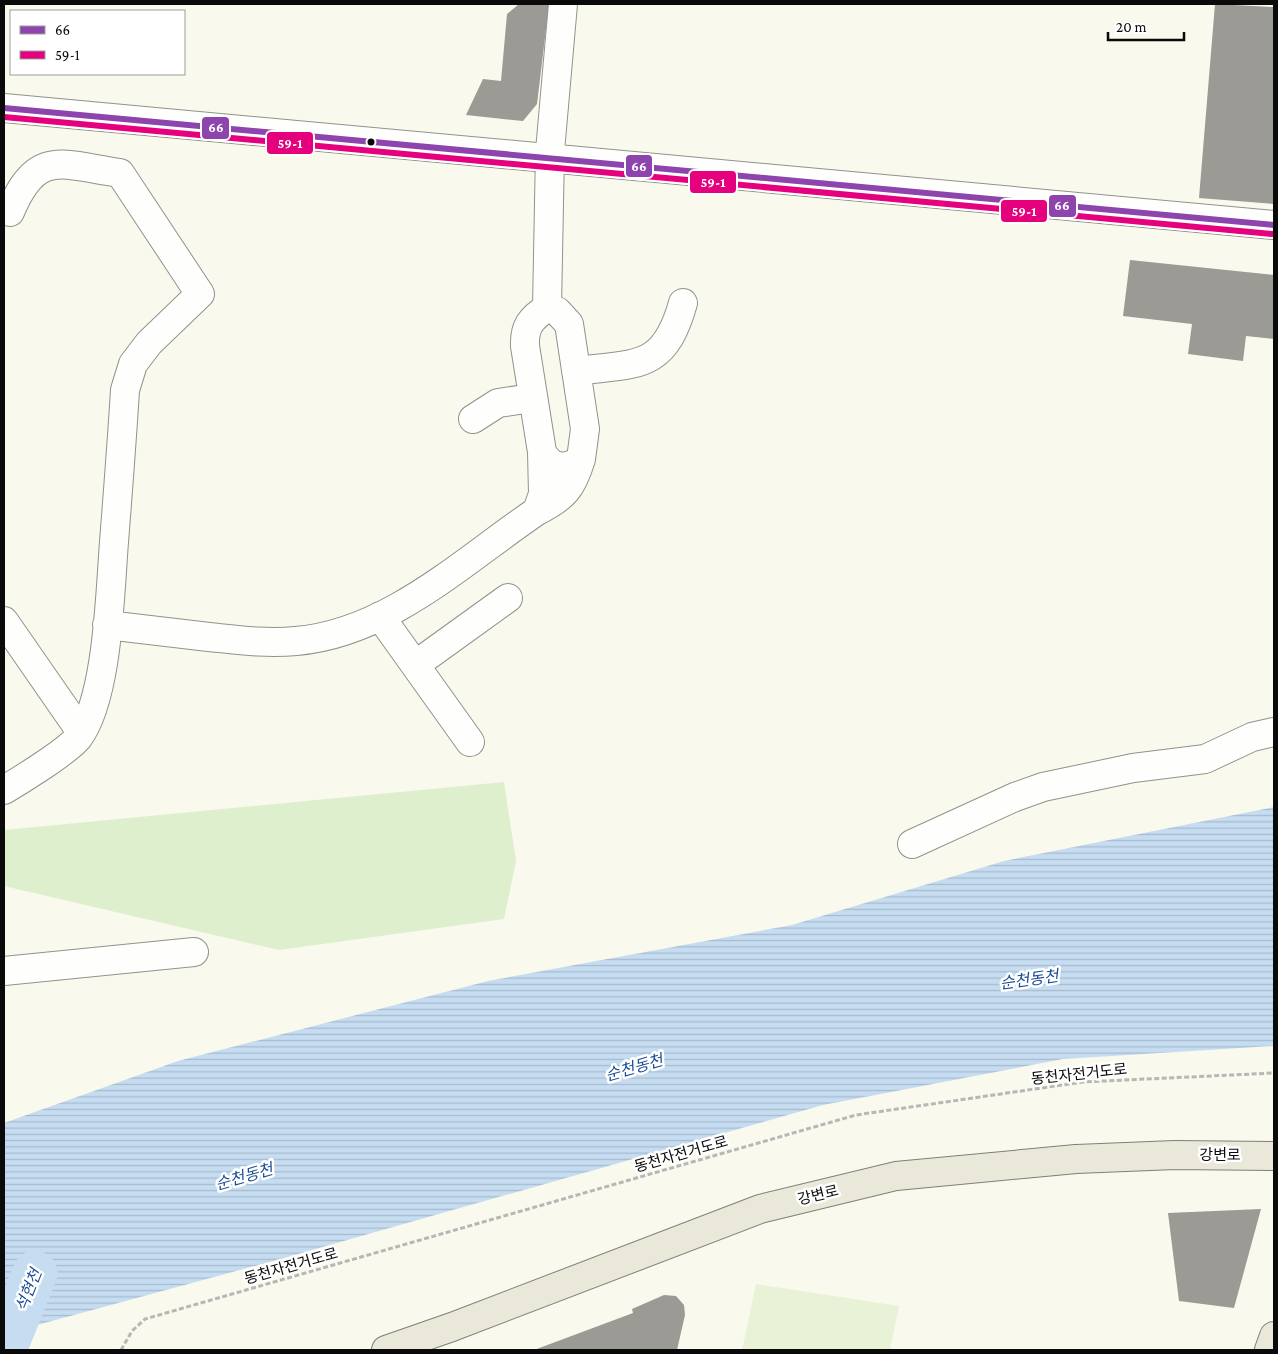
<svg xmlns="http://www.w3.org/2000/svg" width="1278" height="1354" viewBox="0 0 1278 1354" font-family="'Crimson Pro','Noto Sans KR',serif">
<defs>
<pattern id="water-rules" width="6" height="5" patternUnits="userSpaceOnUse" patternTransform="scale(1.25)"><rect width="6" height="5" fill="#c5dcf1"/><path d="M0 2.5h6" fill="none" stroke="#a8bbcd"/></pattern>
</defs>
<rect width="100%" height="100%" fill="#f9f9ed"/>
<path fill="#deefce" d="M 504,782 L 516,861 L 504,919 L 279,950 L 4,886 L 4,830 Z"/>
<path fill="#e8f2d7" d="M 756,1284 L 899,1306 L 890,1350 L 742,1350 Z"/>
<path fill="url(#water-rules)" d="M 1274,807 L 1274,1046 L 1063,1059 L 823,1105 L 284,1258 L 4,1334 L 4,1123 L 178,1061 L 488,981 L 792,925 L 1004,861 Z"/>
<g fill="none" stroke-linecap="round" stroke-linejoin="round">
<path stroke="#c5dcf1" stroke-width="45" d="M 4,1350 L 35,1273"/>
</g>
<path fill="#9b9a94" d="M 519,4 L 549,4 L 537,104 L 523,121 L 466,115 L 483,79 L 501,81 L 507,14 Z
M 1215,4 L 1274,7 L 1274,204 L 1199,198 Z
M 1130,260 L 1274,275 L 1274,339 L 1246,336 L 1243,361 L 1188,354 L 1192,324 L 1123,316 Z
M 1261,1209 L 1234,1308 L 1179,1301 L 1168,1213 Z
M 664,1295 L 676,1296 L 684,1305 L 685,1315 L 677,1350 L 534,1350 L 633,1313 L 632,1309 Z"/>
<g fill="none" stroke-linecap="round" stroke-linejoin="round">
<g stroke="#92928c" stroke-width="30">
<path id="minor" d="M 4,108 L 1274,225
M 547,308 L 557,311 L 569,324 L 585,429 L 581,459 C 566,470 552,470 542,452 L 525,346 C 524,327 531,318 547,308 Z
M 547,308 L 550,151 L 563,4
M 576,371 C 637,363 664,371 683,303
M 473,419 L 498,403 L 532,398
M 542,452 L 543,494 L 537,511 C 565,497 572,488 581,459
M 380,616 L 470,742
M 4,621 L 81,732
M 107,625 C 141,629 175,633 209,637 C 238,640 267,644 296,641 C 389,633 463,561 537,511
M 415,665 L 508,598
M 4,790 C 21,780 66,752 78,738 C 108,699 110,592 114,542 C 118,491 122,440 125,390 L 133,364 L 149,343 L 200,294 L 120,173 C 62,165 37,147 10,212
M 912,844 L 1015,797 L 1043,787 L 1133,768 L 1205,759 L 1252,737 L 1274,732
M 4,971 L 194,952"/>
</g>
<g stroke="#7f7f7a" stroke-width="30">
<path id="major" d="M 386,1350 L 452,1327 L 760,1209 L 896,1176 L 1076,1159 L 1175,1155 L 1274,1156
M 1269,1350 L 1274,1336"/>
</g>
<path stroke="#b7b7b5" stroke-width="3" stroke-dasharray="5 2.5" stroke-linecap="butt" d="M 121,1350 L 132,1331 L 145,1319 L 856,1115 L 1083,1082 L 1274,1073"/>
<use href="#minor" stroke="#fefefc" stroke-width="28"/>
<use href="#major" stroke="#eae8d8" stroke-width="28"/>
<g stroke="#fff" stroke-width="10">
<path id="bus-1" d="M 4,108 L 1274,225"/>
</g>
<g stroke="#fff" stroke-width="10">
<path id="bus-2" d="M 4,117 L 1273,234"/>
</g>
<use href="#bus-1" stroke="#8e44ad" stroke-width="6"/>
<use href="#bus-2" stroke="#e5007d" stroke-width="6"/>
</g>
<circle fill="#0a0a0a" stroke="#fff" stroke-width="2" cx="371" cy="142" r="4.5"/>
<g text-anchor="middle" stroke-width="5" stroke-linejoin="round" paint-order="stroke">
<g font-size="15" fill="#0a0a0a" stroke="#fff">
<text transform="translate(1079 1074) rotate(-6)" y="5">동천자전거도로</text>
<text transform="translate(681 1154) rotate(-16)" y="5">동천자전거도로</text>
<text x="1220" y="1160">강변로</text>
<text transform="translate(818 1195) rotate(-14)" y="5">강변로</text>
<text transform="translate(291 1266) rotate(-16)" y="5">동천자전거도로</text>
</g>
<g font-size="16" font-style="italic" fill="#1a4e95" stroke="#fff">
<text transform="translate(1029 979) rotate(-8)" y="6">순천동천</text>
<text transform="translate(634 1067) rotate(-16)" y="6">순천동천</text>
<text transform="translate(244 1176) rotate(-16)" y="6">순천동천</text>
<text transform="translate(28 1290) rotate(-68)" y="6">석현천</text>
</g>
</g>
<g stroke="#fff" stroke-width="2">
<rect x="201" y="116" width="29" height="24" rx="5" fill="#8e44ad"/>
<rect x="266" y="131" width="48" height="24" rx="5" fill="#e5007d"/>
<rect x="625" y="154" width="28" height="24" rx="5" fill="#8e44ad"/>
<rect x="689" y="170" width="48" height="24" rx="5" fill="#e5007d"/>
<rect x="1048" y="194" width="29" height="24" rx="5" fill="#8e44ad"/>
<rect x="1000" y="199" width="48" height="24" rx="5" fill="#e5007d"/>
</g>
<g font-size="14" text-anchor="middle" font-weight="bold" fill="#fff">
<text x="216" y="132">66</text>
<text x="290" y="148">59-1</text>
<text x="639" y="171">66</text>
<text x="713" y="187">59-1</text>
<text x="1062" y="210">66</text>
<text x="1024" y="216">59-1</text>
</g>
<rect width="1278" height="1354" fill="none" stroke="#0a0a0a" stroke-width="10"/>
<rect x="10" y="10" width="175" height="65" fill="#ffffff" stroke="#9d9d9d"/>
<rect x="20" y="26" width="25" height="8" fill="#8e44ad" stroke="#9d9d9d"/>
<text x="55" y="35" font-size="15" fill="#0a0a0a">66</text>
<rect x="20" y="51" width="25" height="8" fill="#e5007d" stroke="#9d9d9d"/>
<text x="55" y="60" font-size="15" fill="#0a0a0a">59-1</text>
<path d="M1108 32v8h76v-8" fill="none" stroke="#0a0a0a" stroke-width="2.5"/>
<text x="1116" y="32" font-size="15" fill="#0a0a0a" stroke="#ffffff" stroke-width="4" paint-order="stroke">20 m</text>
</svg>
